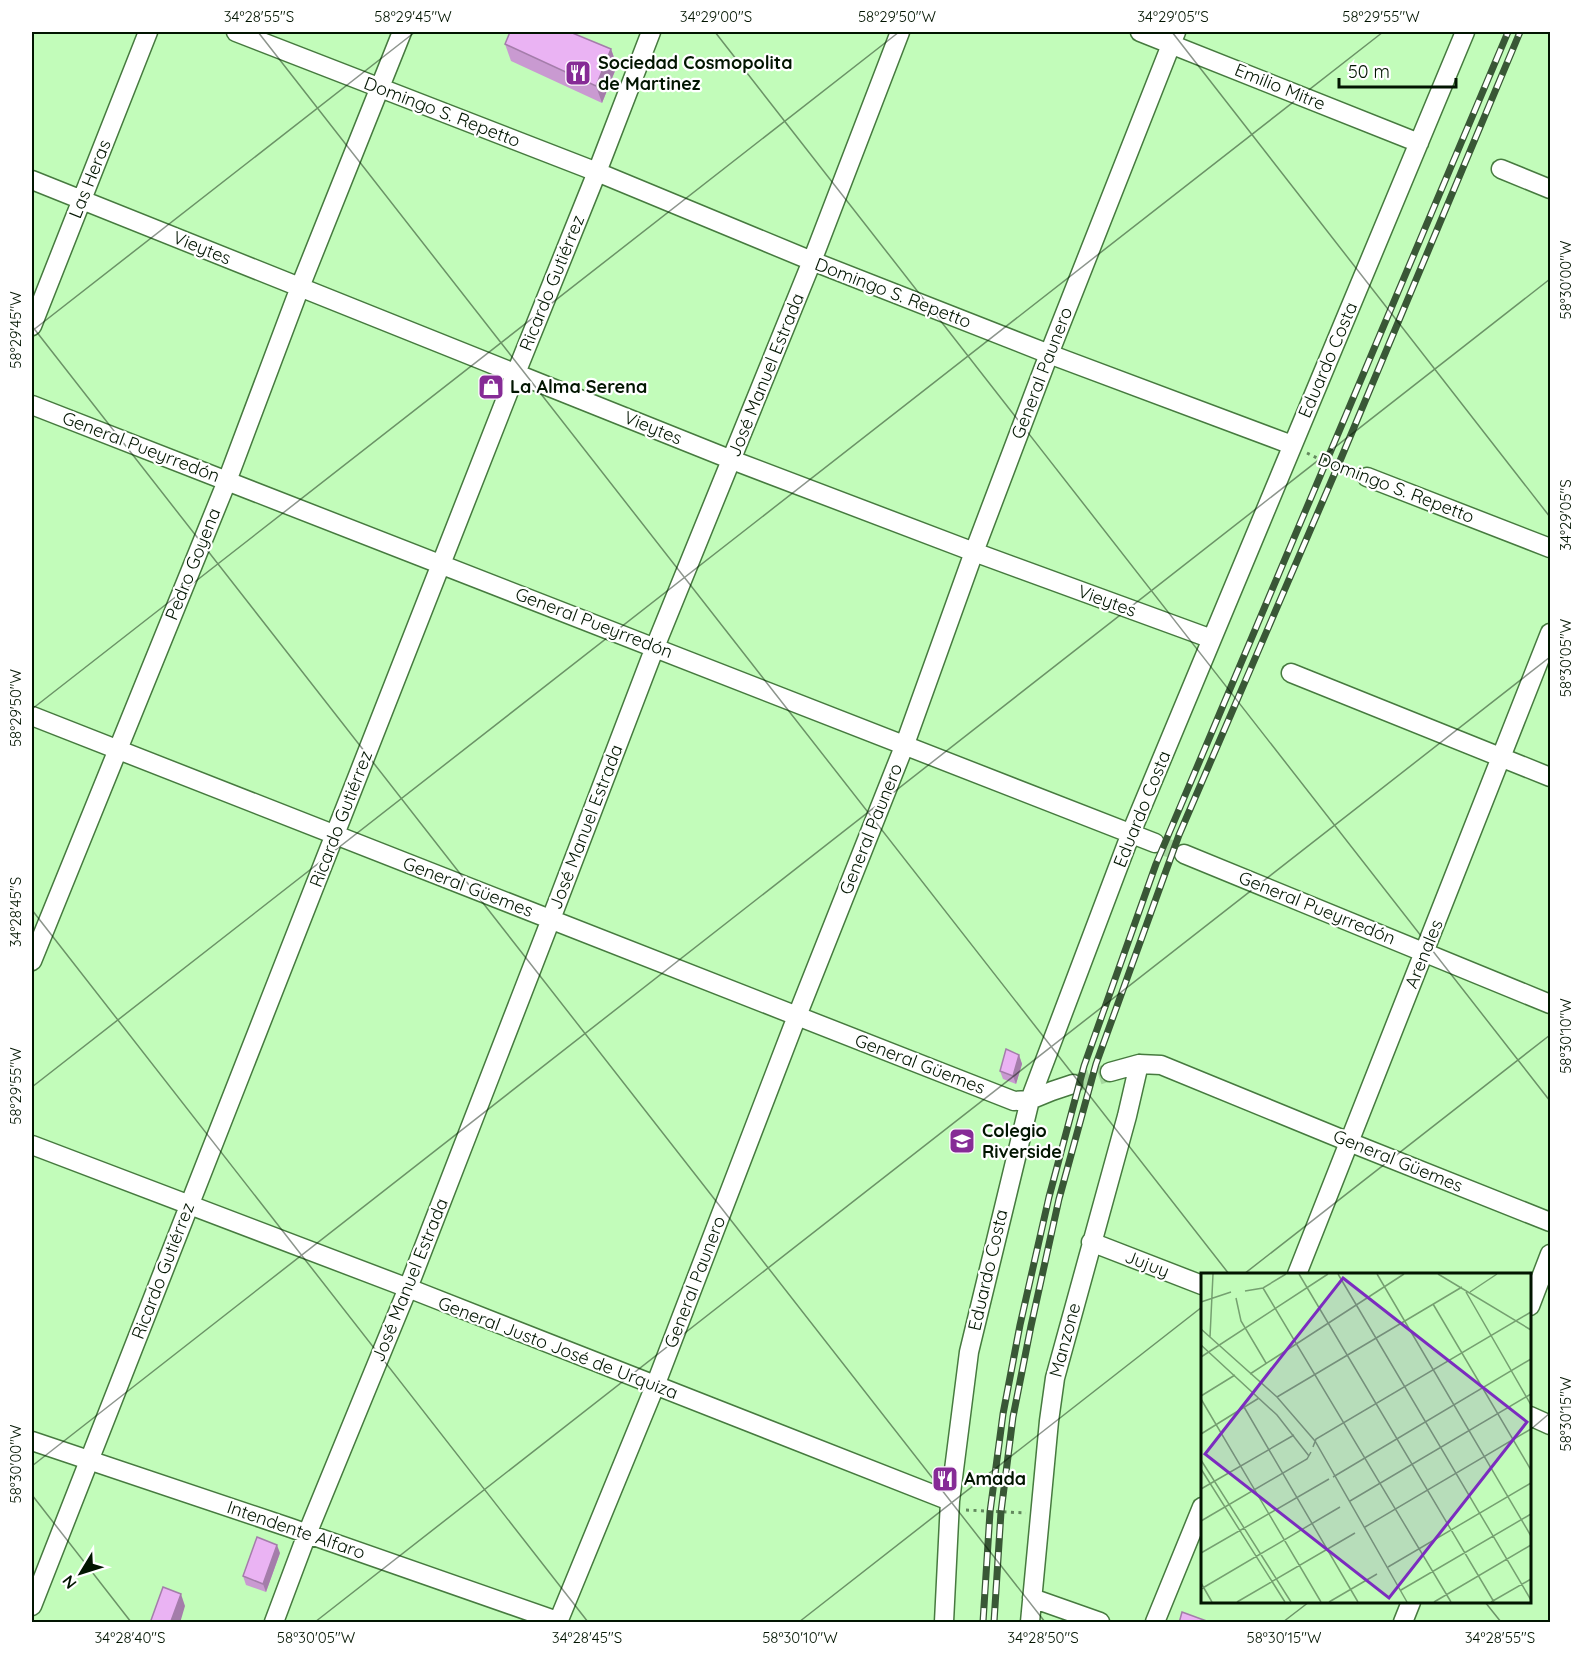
<svg xmlns="http://www.w3.org/2000/svg" width="1582" height="1654" viewBox="0 0 1582 1654" font-family="Quicksand,sans-serif">
<rect width="100%" height="100%" fill="#c2fcba"/>
<g fill="none" stroke-linecap="round" stroke-linejoin="round">
<path stroke="#a5d99e" stroke-width="18" stroke-dasharray="18 9" stroke-linecap="butt" d="M 1155,843 L 1184,854
M 1073,1084 L 1110,1072"/>
<g stroke="#467a3f" stroke-width="21">
<path id="minor" d="M 236,32 L 597,172 L 812,261 L 1049,354 L 1292,445
M 1140,32 L 1419,143
M 1501,169 L 1550,189
M 32,180 L 732,460 L 974,552 L 1212,639
M 32,326 L 148,32
M 32,405 L 1155,843
M 1367,477 L 1550,548
M 1291,673 L 1550,777
M 32,716 L 1014,1101 L 1030,1100 L 1052,1091 L 1073,1084
M 1184,854 L 1550,1004
M 32,961 L 227,481 L 300,287 L 402,32
M 1110,1072 L 1139,1064 L 1161,1065 L 1349,1142 L 1550,1222
M 32,1145 L 408,1288 L 950,1501
M 1091,1242 L 1202,1285
M 1297,1274 L 1550,633
M 1530,1306 L 1550,1254
M 1530,1416 L 1550,1425
M 32,1441 L 288,1527 L 560,1622
M 1032,1598 L 1100,1622
M 32,1606 L 516,373 L 597,172 L 651,32
M 274,1622 L 307,1534 L 408,1288 L 551,919 L 655,647 L 812,261 L 900,32
M 558,1622 L 655,1386 L 797,1016 L 905,744 L 974,552 L 1049,354 L 1176,32
M 944,1622 L 950,1501 L 969,1352 L 1030,1100 L 1131,833 L 1465,32
M 1030,1622 L 1049,1421 L 1055,1378 L 1127,1116 L 1139,1064
M 1155,1622 L 1202,1507
M 1403,1622 L 1411,1602"/>
</g>
<path stroke="#62885d" stroke-width="3" stroke-dasharray="3 4.5" stroke-linecap="butt" d="M 1307,453 L 1352,475
M 966,1510 L 1026,1513"/>
<use href="#minor" stroke="#fff" stroke-width="18"/>
<g stroke="#395736" stroke-width="7">
<path id="rail" d="M 983,1622 L 990,1512 L 1003,1414 L 1020,1325 L 1049,1197 L 1084,1066 L 1156,864 L 1508,32
M 994,1622 L 1001,1512 L 1013,1417 L 1031,1326 L 1059,1199 L 1096,1064 L 1179,835 L 1337,468 L 1520,32"/>
</g>
<use href="#rail" stroke="#fff" stroke-width="4.5" stroke-dasharray="14" stroke-linecap="butt"/>
</g>
<path fill="#c99ad1" d="M 505,44 L 611,49 L 617,66 L 602,103 L 511,61 Z
M 1019,1055 L 1022,1064 L 1016,1084 L 1003,1079 L 1000,1071 Z
M 280,1553 L 266,1592 L 246,1585 L 243,1576 Z"/>
<path fill="#a47daa" d="M 611,49 L 617,66 L 602,103 L 596,86 Z
M 1019,1055 L 1022,1064 L 1016,1084 L 1013,1076 Z
M 277,1545 L 280,1553 L 266,1592 L 263,1584 Z
M 181,1594 L 185,1606 L 180,1623 L 172,1623 L 171,1621 Z"/>
<path fill="#eab3f3" stroke="#a47daa" stroke-width="1.5" d="M 510,32 L 570,32 L 611,49 L 596,86 L 505,44 Z
M 1006,1049 L 1019,1055 L 1013,1076 L 1000,1071 Z
M 257,1537 L 277,1545 L 263,1584 L 243,1576 Z
M 163,1587 L 181,1594 L 171,1621 L 177,1623 L 150,1623 Z
M 1182,1612 L 1212,1623 L 1179,1623 Z"/>
<path fill="none" stroke="#021501" stroke-width="1.5" stroke-opacity="0.45" d="M 258,32 L 1229,1274M 715,32 L 1550,1101M 1172,32 L 1550,517M 32,326 L 1045,1622M 32,331 L 415,32M 32,709 L 899,32M 32,910 L 588,1622M 32,1087 L 1383,32M 1244,1274 L 1550,1035M 1530,1430 L 1550,1413M 32,1466 L 1550,279M 32,1495 L 131,1622M 1485,1602 L 1501,1622M 315,1622 L 1550,657M 799,1622 L 1202,1307M 1283,1622 L 1309,1602"/>
<defs>
<g id="restaurant-square" transform="scale(1.35)"><rect x="-9" y="-9" width="18" height="18" rx="4" fill="#862b96" stroke="#fff"/><path d="M-5-6h1v4h1v-4h1v4h1v-4h1v5L-1.5 .5V6h-2V.5L-5-1ZM5-6V6H3V1.5H1.5Q1.5-4 5-6Z" fill="#fff"/></g>
<g id="shop-square" transform="scale(1.35)"><rect x="-9" y="-9" width="18" height="18" rx="4" fill="#862b96" stroke="#fff"/><path d="M-5-2.5h2.3a2.7 3.5 0 0 1 5.4 0H5L5.5 6h-11ZM-1.5-2.5h3a1.5 2.3 0 0 0-3 0Z" fill="#fff"/></g>
<g id="school-square" transform="scale(1.35)"><rect x="-9" y="-9" width="18" height="18" rx="4" fill="#862b96" stroke="#fff"/><path d="M0-5L7-2L0 1L-7-2ZM-4 1L0 2.5L4 1V4Q0 6-4 4Z" fill="#fff"/></g>
</defs>
<g fill-rule="evenodd">
<use href="#restaurant-square" x="578" y="73"/>
<use href="#shop-square" x="491" y="387"/>
<use href="#school-square" x="962" y="1141"/>
<use href="#restaurant-square" x="945" y="1479"/>
</g>
<g text-anchor="middle" stroke-width="4.5" stroke-linejoin="round" paint-order="stroke">
<g font-size="18" font-weight="bold" fill="#021501" stroke="#fff" text-anchor="start">
<text x="598" y="69">Sociedad Cosmopolita<tspan x="598" dy="21">de Martinez</tspan></text>
<text x="510" y="393">La Alma Serena</text>
<text x="982" y="1137">Colegio<tspan x="982" dy="21">Riverside</tspan></text>
<text x="964" y="1485">Amada</text>
</g>
<g font-size="18" fill="#021501" stroke="#fff">
<text transform="translate(1280 87) rotate(22)" y="6">Emilio Mitre</text>
<text transform="translate(442 112) rotate(21)" y="6">Domingo S. Repetto</text>
<text transform="translate(90 179) rotate(-68)" y="6">Las Heras</text>
<text transform="translate(202 248) rotate(22)" y="6">Vieytes</text>
<text transform="translate(552 283) rotate(-68)" y="6">Ricardo Gutiérrez</text>
<text transform="translate(893 293) rotate(21)" y="6">Domingo S. Repetto</text>
<text transform="translate(1328 360) rotate(-67)" y="6">Eduardo Costa</text>
<text transform="translate(1042 373) rotate(-69)" y="6">General Paunero</text>
<text transform="translate(766 375) rotate(-68)" y="6">José Manuel Estrada</text>
<text transform="translate(653 428) rotate(22)" y="6">Vieytes</text>
<text transform="translate(141 447) rotate(21)" y="6">General Pueyrredón</text>
<text transform="translate(1396 488) rotate(21)" y="6">Domingo S. Repetto</text>
<text transform="translate(193 564) rotate(-68)" y="6">Pedro Goyena</text>
<text transform="translate(1107 601) rotate(20)" y="6">Vieytes</text>
<text transform="translate(594 623) rotate(21)" y="6">General Pueyrredón</text>
<text transform="translate(1142 809) rotate(-68)" y="6">Eduardo Costa</text>
<text transform="translate(341 819) rotate(-69)" y="6">Ricardo Gutiérrez</text>
<text transform="translate(586 827) rotate(-69)" y="6">José Manuel Estrada</text>
<text transform="translate(871 829) rotate(-68)" y="6">General Paunero</text>
<text transform="translate(468 887) rotate(21)" y="6">General Güemes</text>
<text transform="translate(1317 908) rotate(22)" y="6">General Pueyrredón</text>
<text transform="translate(1424 954) rotate(-68)" y="6">Arenales</text>
<text transform="translate(920 1064) rotate(21)" y="6">General Güemes</text>
<text transform="translate(1398 1161) rotate(22)" y="6">General Güemes</text>
<text transform="translate(1147 1264) rotate(21)" y="6">Jujuy</text>
<text transform="translate(988 1270) rotate(-77)" y="6">Eduardo Costa</text>
<text transform="translate(163 1271) rotate(-69)" y="6">Ricardo Gutiérrez</text>
<text transform="translate(410 1280) rotate(-68)" y="6">José Manuel Estrada</text>
<text transform="translate(695 1282) rotate(-69)" y="6">General Paunero</text>
<text transform="translate(1065 1340) rotate(-75)" y="6">Manzone</text>
<text transform="translate(558 1348) rotate(21)" y="6">General Justo José de Urquiza</text>
<text transform="translate(296 1530) rotate(19)" y="6">Intendente Alfaro</text>
</g>
</g>
<g transform="translate(1201 1273)">
<rect width="330" height="330" fill="#c2fcba"/>
<path fill="none" stroke="#75a070" stroke-width="1.5" d="M 98,1 L 293,329M 137,1 L 330,327M 176,1 L 330,263M 237,1 L 330,57M 62,15 L 250,329M 44,18 L 62,15 L 85,1M 265,19 L 330,132M 269,19 L 296,1M 35,25 L 40,48 L 65,90M 0,29 L 30,19M 232,31 L 330,197M 0,56 L 76,124 L 114,168 L 206,329M 9,64 L 12,1M 0,72 L 76,142 L 108,183M 0,84 L 127,1M 49,101 L 203,1M 0,123 L 34,102M 76,124 L 261,14M 0,126 L 120,329M 43,134 L 157,329M 0,161 L 58,125M 112,174 L 115,166 L 330,39M 0,187 L 90,329M 0,196 L 84,329M 132,204 L 330,86M 0,216 L 93,162M 149,228 L 330,121M 0,248 L 106,186 L 110,179M 164,254 L 330,156M 0,280 L 128,206M 187,294 L 330,210M 0,310 L 11,329M 0,316 L 139,234M 200,317 L 330,241M 36,329 L 154,260M 128,329 L 176,301M 233,329 L 330,272M 290,329 L 330,306"/>
<path fill="#7b2cbf" fill-opacity="0.15" stroke="#7b2cbf" stroke-width="3" d="M 142,5 L 326,149 L 188,325 L 4,181 Z"/>
<rect width="330" height="330" fill="none" stroke="#021501" stroke-width="3"/>
</g>
<rect width="1582" height="1654" fill="none" stroke="#ffffff" stroke-width="66"/>
<g transform="translate(81 1573) rotate(232)" stroke="#ffffff" stroke-width="4.5" paint-order="stroke">
<path d="M0-4.5L10 22L0 15L-10 22Z" fill="#021501"/>
<text y="-9" font-size="16" font-weight="bold" text-anchor="middle" fill="#021501">N</text>
</g>
<path d="M1339 78v9h117v-9" fill="none" stroke="#021501" stroke-width="3"/>
<text x="1348" y="78" font-size="18" fill="#021501" stroke="#ffffff" stroke-width="4.5" paint-order="stroke">50 m</text>
<rect x="33" y="33" width="1516" height="1588" fill="none" stroke="#021501" stroke-width="2"/>
<g font-size="15" text-anchor="middle" fill="#021501">
<text x="259" y="22">34°28'55"S</text>
<text x="413" y="22">58°29'45"W</text>
<text x="716" y="22">34°29'00"S</text>
<text x="897" y="22">58°29'50"W</text>
<text x="1173" y="22">34°29'05"S</text>
<text x="1381" y="22">58°29'55"W</text>
<text transform="translate(1566 280) rotate(-90)" y="5">58°30'00"W</text>
<text transform="translate(16 330) rotate(-90)" y="5">58°29'45"W</text>
<text transform="translate(1566 515) rotate(-90)" y="5">34°29'05"S</text>
<text transform="translate(1566 658) rotate(-90)" y="5">58°30'05"W</text>
<text transform="translate(16 708) rotate(-90)" y="5">58°29'50"W</text>
<text transform="translate(16 912) rotate(-90)" y="5">34°28'45"S</text>
<text transform="translate(1566 1036) rotate(-90)" y="5">58°30'10"W</text>
<text transform="translate(16 1086) rotate(-90)" y="5">58°29'55"W</text>
<text transform="translate(1566 1414) rotate(-90)" y="5">58°30'15"W</text>
<text transform="translate(16 1464) rotate(-90)" y="5">58°30'00"W</text>
<text x="130" y="1643">34°28'40"S</text>
<text x="316" y="1643">58°30'05"W</text>
<text x="587" y="1643">34°28'45"S</text>
<text x="800" y="1643">58°30'10"W</text>
<text x="1043" y="1643">34°28'50"S</text>
<text x="1284" y="1643">58°30'15"W</text>
<text x="1500" y="1643">34°28'55"S</text>
</g>
</svg>
